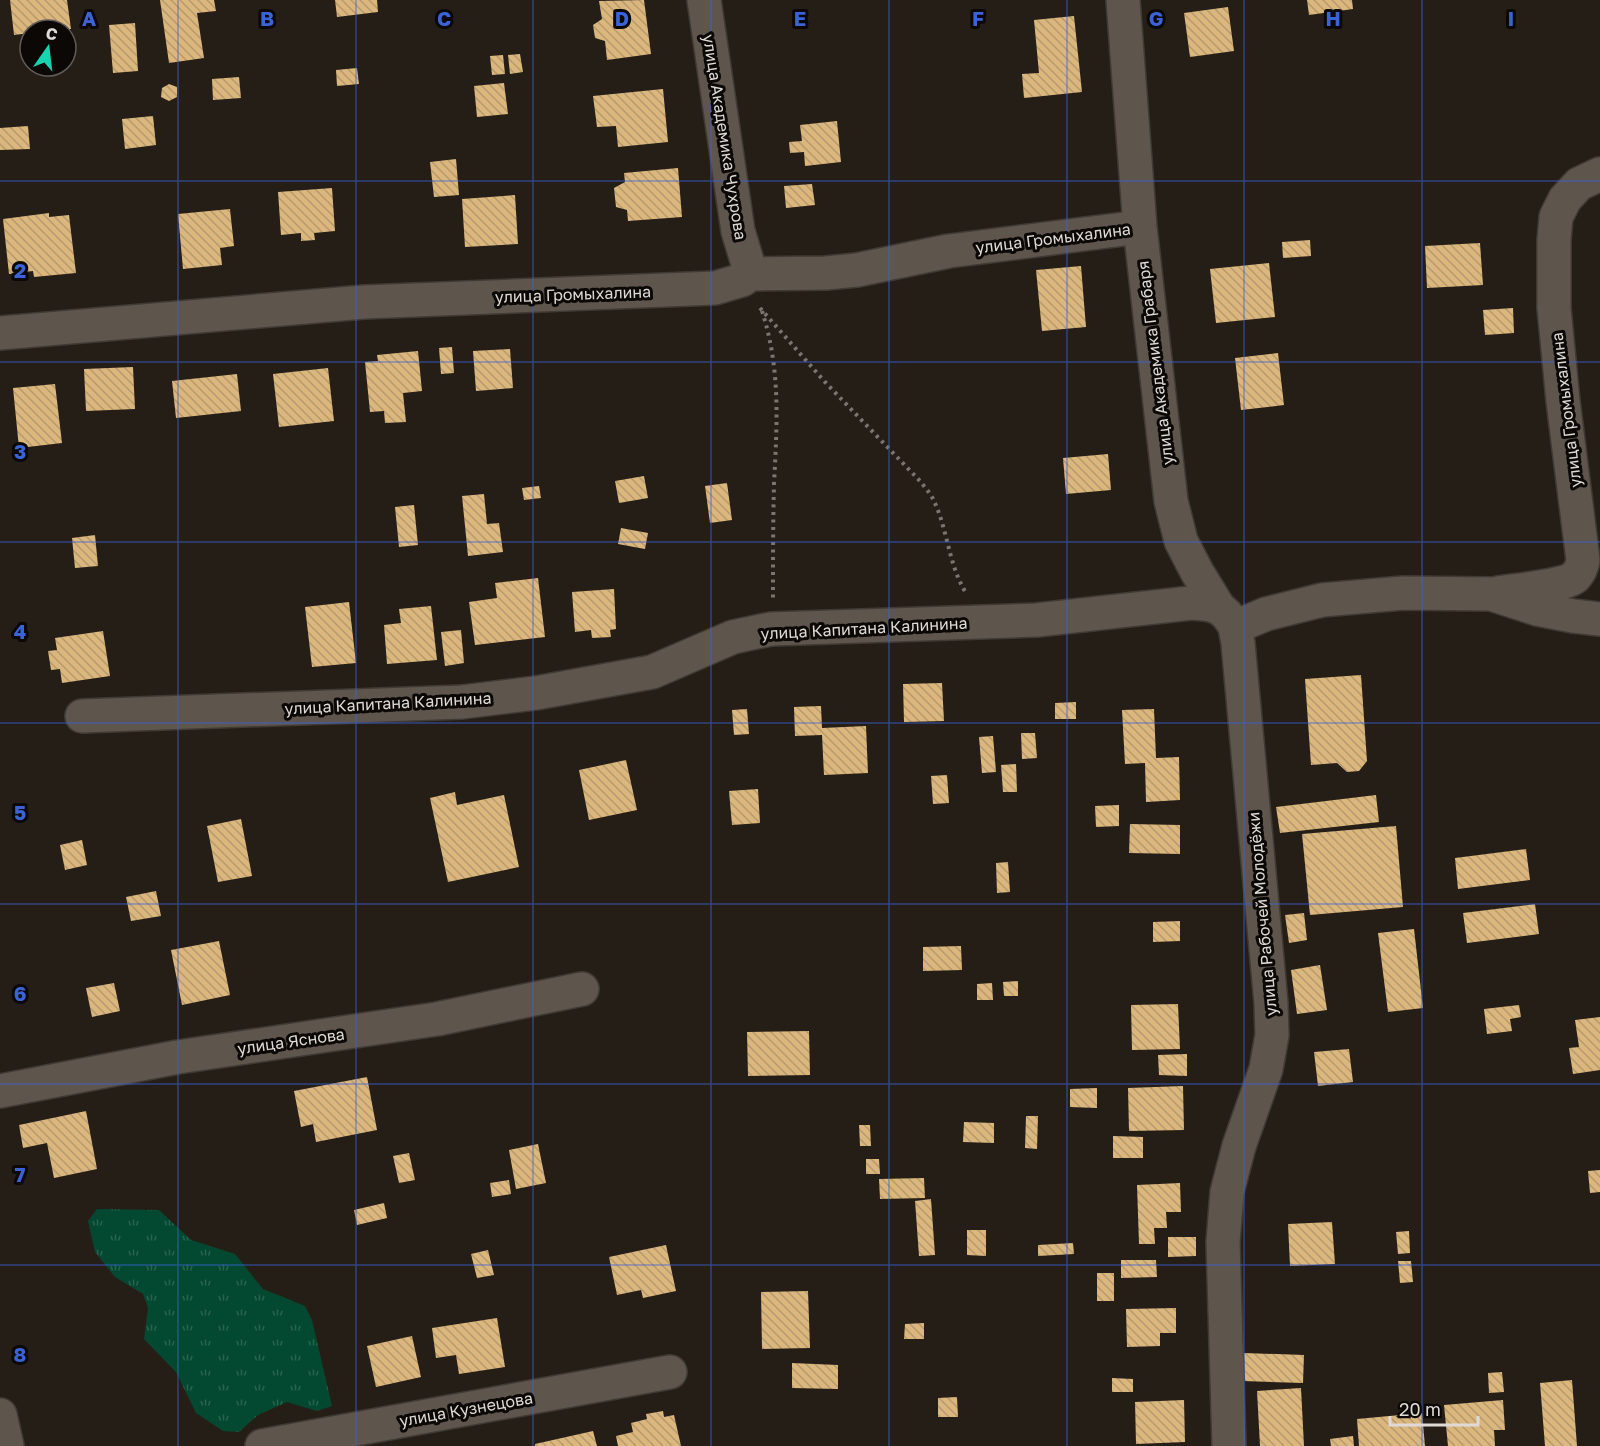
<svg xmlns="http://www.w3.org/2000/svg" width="1600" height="1446" viewBox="0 0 1600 1446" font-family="'Golos Text',sans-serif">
<defs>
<pattern id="grass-tufts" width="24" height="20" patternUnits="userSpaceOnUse" patternTransform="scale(1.5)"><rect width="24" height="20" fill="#034931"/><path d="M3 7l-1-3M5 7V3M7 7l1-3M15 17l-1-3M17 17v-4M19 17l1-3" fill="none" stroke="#27634e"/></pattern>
<pattern id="building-back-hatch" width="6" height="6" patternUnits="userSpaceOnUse" patternTransform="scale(1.5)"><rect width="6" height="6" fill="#dbb77d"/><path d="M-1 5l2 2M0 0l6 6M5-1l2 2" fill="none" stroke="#b59a6e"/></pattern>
</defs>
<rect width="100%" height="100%" fill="#251e17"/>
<path fill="url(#grass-tufts)" d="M 97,1209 L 159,1210 L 191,1240 L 235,1254 L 263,1289 L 305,1306 L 312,1320 L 332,1406 L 317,1411 L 287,1402 L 258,1415 L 239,1432 L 223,1431 L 196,1413 L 176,1372 L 144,1339 L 148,1308 L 143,1294 L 115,1277 L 95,1252 L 88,1221 Z"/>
<path fill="url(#building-back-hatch)" d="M 10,0 L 67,0 L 71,29 L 30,30 L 30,33 L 14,35 Z
M 160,0 L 214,0 L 216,11 L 197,13 L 204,58 L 169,63 Z
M 335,0 L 377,0 L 378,12 L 337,17 Z
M 644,0 L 651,54 L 607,60 L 605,41 L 595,38 L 593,25 L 602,19 L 599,1 Z
M 1307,0 L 1352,0 L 1353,9 L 1309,15 Z
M 1228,7 L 1234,51 L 1190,57 L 1184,13 Z
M 1074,16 L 1082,92 L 1024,98 L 1022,74 L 1039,73 L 1034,20 Z
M 135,23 L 138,71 L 113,73 L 109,25 Z
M 520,54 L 523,72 L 510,74 L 508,55 Z
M 503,55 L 505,74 L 492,75 L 490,56 Z
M 357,68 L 359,84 L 337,86 L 336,70 Z
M 239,77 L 241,98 L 213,100 L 212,79 Z
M 504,83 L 508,114 L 477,117 L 474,86 Z
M 169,84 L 177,87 L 177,97 L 169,101 L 161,97 L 162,88 Z
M 663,89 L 668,142 L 618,147 L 616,126 L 597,127 L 593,96 Z
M 153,116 L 156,145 L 125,149 L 122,119 Z
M 837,121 L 841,162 L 805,166 L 804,152 L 790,153 L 789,142 L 802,141 L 800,125 Z
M 28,126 L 30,149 L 0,150 L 0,128 Z
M 456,159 L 459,195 L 434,197 L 430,162 Z
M 678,168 L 682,217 L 628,221 L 627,210 L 616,207 L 614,188 L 625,182 L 624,173 Z
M 812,184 L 815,205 L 786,208 L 784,186 Z
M 332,188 L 335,231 L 314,233 L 315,240 L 301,241 L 301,233 L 281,235 L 278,192 Z
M 515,195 L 518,244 L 465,247 L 462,199 Z
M 230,209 L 234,246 L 220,248 L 222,265 L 183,269 L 178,214 Z
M 49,213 L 49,217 L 69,215 L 76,273 L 34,277 L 33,271 L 9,274 L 3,219 Z
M 1310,240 L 1311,256 L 1283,258 L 1282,242 Z
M 1480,243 L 1483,285 L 1427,288 L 1425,246 Z
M 1269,263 L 1275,317 L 1216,323 L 1210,269 Z
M 1081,266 L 1086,327 L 1042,331 L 1036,270 Z
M 1513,308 L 1514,333 L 1485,335 L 1483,310 Z
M 452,347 L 454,373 L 441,374 L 439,348 Z
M 510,349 L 513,388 L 476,391 L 473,351 Z
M 418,351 L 422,391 L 403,393 L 406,422 L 385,423 L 384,411 L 370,412 L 365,362 L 378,361 L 377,355 Z
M 1278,353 L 1284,405 L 1241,410 L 1235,358 Z
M 133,367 L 135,409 L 86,411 L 84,369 Z
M 328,368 L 334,421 L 279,427 L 273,374 Z
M 237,374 L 241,411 L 176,418 L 172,381 Z
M 55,384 L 62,443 L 19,448 L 13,388 Z
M 1108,454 L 1111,490 L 1066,494 L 1063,458 Z
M 644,476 L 648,498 L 619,503 L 615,481 Z
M 727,483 L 732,520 L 710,523 L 705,486 Z
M 539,486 L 541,498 L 524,500 L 522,488 Z
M 484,494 L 487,524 L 499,523 L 503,552 L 468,556 L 462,496 Z
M 414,505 L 418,545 L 399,547 L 395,507 Z
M 621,528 L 648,533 L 645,549 L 618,544 Z
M 95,535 L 98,566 L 75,568 L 72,538 Z
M 538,578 L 545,637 L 475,645 L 469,602 L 497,598 L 495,583 Z
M 614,589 L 616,629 L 610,630 L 611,637 L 592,638 L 591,630 L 575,632 L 572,592 Z
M 349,602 L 356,663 L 312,667 L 305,607 Z
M 431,606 L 437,660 L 387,664 L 384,625 L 401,623 L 399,609 Z
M 461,630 L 464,663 L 445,666 L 441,632 Z
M 103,631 L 110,676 L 62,683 L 60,669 L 51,670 L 48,651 L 57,650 L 55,638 Z
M 1361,675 L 1367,761 L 1359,771 L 1347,772 L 1337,763 L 1311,765 L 1305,679 Z
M 942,683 L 944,721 L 904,722 L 903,684 Z
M 1076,702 L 1076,719 L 1055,719 L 1055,703 Z
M 821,706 L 822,728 L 866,726 L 868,773 L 824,775 L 822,735 L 795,736 L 794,707 Z
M 747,709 L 749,734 L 734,735 L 732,710 Z
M 1154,709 L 1156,758 L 1179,757 L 1180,800 L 1146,802 L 1145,763 L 1125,764 L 1122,710 Z
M 1021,733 L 1035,733 L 1037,758 L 1022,759 Z
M 993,736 L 996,772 L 982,773 L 979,737 Z
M 626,760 L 637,810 L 589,820 L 579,770 Z
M 1016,764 L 1017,792 L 1003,792 L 1001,765 Z
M 947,775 L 949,803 L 933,804 L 931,776 Z
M 758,789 L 760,823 L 732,825 L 729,791 Z
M 455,792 L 457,805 L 504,795 L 519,867 L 448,882 L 430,798 Z
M 1376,795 L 1379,822 L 1280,833 L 1276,807 Z
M 1119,805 L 1119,826 L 1096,827 L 1095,806 Z
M 241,819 L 252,876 L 218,882 L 207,826 Z
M 1130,824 L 1180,825 L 1180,854 L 1129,853 Z
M 1396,826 L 1403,907 L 1310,915 L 1302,834 Z
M 82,840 L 87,865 L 65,870 L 60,845 Z
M 1526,849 L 1530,880 L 1458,889 L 1455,858 Z
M 1008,862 L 1010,892 L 997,893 L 996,863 Z
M 156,891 L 161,916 L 131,921 L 126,897 Z
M 1535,904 L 1539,934 L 1467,943 L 1463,913 Z
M 1304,913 L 1307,940 L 1289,943 L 1285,915 Z
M 1180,921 L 1180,941 L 1153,942 L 1153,922 Z
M 1414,929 L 1423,1008 L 1388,1012 L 1378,933 Z
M 219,941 L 230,995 L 182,1005 L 171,950 Z
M 961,946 L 962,970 L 923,971 L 923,947 Z
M 1320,965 L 1327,1010 L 1297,1014 L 1291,970 Z
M 1018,981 L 1018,996 L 1004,996 L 1003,982 Z
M 114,983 L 120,1011 L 92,1017 L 86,988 Z
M 992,983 L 993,1000 L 977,1000 L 977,984 Z
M 1178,1004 L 1180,1049 L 1132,1050 L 1131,1005 Z
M 1519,1005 L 1521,1017 L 1510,1019 L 1512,1031 L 1487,1034 L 1484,1009 Z
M 1600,1017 L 1600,1070 L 1573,1074 L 1569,1048 L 1579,1047 L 1575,1020 Z
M 809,1031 L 810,1075 L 748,1076 L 747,1032 Z
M 1349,1049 L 1353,1082 L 1318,1086 L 1314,1052 Z
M 1187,1054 L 1187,1076 L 1159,1075 L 1158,1055 Z
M 367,1077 L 377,1130 L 316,1142 L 313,1124 L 301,1127 L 294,1091 Z
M 1183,1086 L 1184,1130 L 1129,1131 L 1128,1088 Z
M 1097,1088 L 1097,1108 L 1070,1107 L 1070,1089 Z
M 86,1111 L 97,1169 L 54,1178 L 47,1143 L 23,1148 L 19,1125 Z
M 1026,1116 L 1038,1116 L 1037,1149 L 1025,1148 Z
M 964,1122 L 994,1123 L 994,1143 L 963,1142 Z
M 859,1125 L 870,1125 L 871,1146 L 860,1146 Z
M 1113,1136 L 1143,1137 L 1143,1158 L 1113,1158 Z
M 538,1144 L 546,1183 L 516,1189 L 509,1150 Z
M 409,1153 L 415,1180 L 399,1183 L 393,1156 Z
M 866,1159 L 879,1159 L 880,1174 L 866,1174 Z
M 1600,1170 L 1600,1192 L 1590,1193 L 1588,1171 Z
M 924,1178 L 925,1198 L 880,1199 L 879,1179 Z
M 509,1180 L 511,1194 L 492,1197 L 490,1183 Z
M 1180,1183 L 1181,1212 L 1166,1212 L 1167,1228 L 1154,1228 L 1155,1244 L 1139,1244 L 1137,1185 Z
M 931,1199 L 935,1255 L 919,1256 L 915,1201 Z
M 384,1203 L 387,1218 L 357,1225 L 354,1210 Z
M 1332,1222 L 1335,1264 L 1290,1266 L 1288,1224 Z
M 967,1230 L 986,1230 L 986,1256 L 967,1255 Z
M 1409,1231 L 1410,1253 L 1398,1254 L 1396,1232 Z
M 1168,1237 L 1196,1237 L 1196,1256 L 1168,1257 Z
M 1073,1243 L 1074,1254 L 1038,1256 L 1038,1245 Z
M 666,1245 L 676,1291 L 643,1298 L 641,1290 L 617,1295 L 609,1257 Z
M 488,1250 L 494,1275 L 477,1278 L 471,1254 Z
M 1121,1260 L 1156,1260 L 1157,1277 L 1121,1278 Z
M 1398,1261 L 1411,1261 L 1413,1282 L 1400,1283 Z
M 1097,1273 L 1114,1273 L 1114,1301 L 1097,1301 Z
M 808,1291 L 810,1348 L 762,1349 L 761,1292 Z
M 1176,1308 L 1176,1333 L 1160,1333 L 1160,1346 L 1127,1347 L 1126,1309 Z
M 497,1318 L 505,1367 L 459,1374 L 456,1355 L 436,1358 L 432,1328 Z
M 924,1323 L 924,1339 L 904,1339 L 905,1324 Z
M 412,1336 L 421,1377 L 376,1387 L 367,1346 Z
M 1244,1353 L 1304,1355 L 1303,1383 L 1243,1381 Z
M 792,1363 L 838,1365 L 838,1389 L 792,1388 Z
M 1502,1372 L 1504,1392 L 1489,1393 L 1488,1373 Z
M 1112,1378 L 1133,1379 L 1133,1392 L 1112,1392 Z
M 1572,1380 L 1577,1446 L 1545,1446 L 1540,1383 Z
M 1301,1388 L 1304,1446 L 1260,1446 L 1257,1391 Z
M 957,1397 L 958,1417 L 938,1417 L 938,1398 Z
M 1184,1400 L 1185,1442 L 1136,1444 L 1135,1402 Z
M 1503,1400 L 1505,1430 L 1494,1430 L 1495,1446 L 1448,1446 L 1444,1405 Z
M 663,1411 L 664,1417 L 674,1415 L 681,1446 L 618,1446 L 616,1436 L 633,1432 L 631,1423 L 647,1419 L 646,1414 Z
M 1422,1413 L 1425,1446 L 1359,1446 L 1357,1419 Z
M 593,1431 L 597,1446 L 535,1446 L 535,1444 Z
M 1353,1436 L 1354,1446 L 1331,1446 L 1330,1439 Z"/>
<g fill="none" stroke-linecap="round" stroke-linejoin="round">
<g stroke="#403a35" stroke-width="36">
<path id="minor" d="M 704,0 L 738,231 L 751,274
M 1123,0 L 1140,227 L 1171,501 L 1181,541 L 1197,572 L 1219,608
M 0,333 L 364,302 L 715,288 L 742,280 L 751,274 L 826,273 L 857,270 L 949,251 L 1140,227
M 1498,593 C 1515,590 1564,586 1575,577 C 1580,572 1582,566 1583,560 L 1563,401 L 1554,308 L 1554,240 L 1556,217 L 1565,199 L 1579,184 L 1600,174
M 82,716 L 462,702 L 536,693 L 652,672 L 733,637 L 771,629 L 1037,620 L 1191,603 C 1214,604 1224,606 1235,627 L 1266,614 L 1322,600 L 1403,593 L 1491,594 L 1537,609 L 1573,616 L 1600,619
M 0,1091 L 178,1057 L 437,1019 L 582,989
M 0,1415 L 7,1446
M 262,1446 L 670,1372
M 1229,1446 L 1223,1242 L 1227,1192 L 1239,1146 L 1266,1069 L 1272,1035 L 1271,1003 L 1238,643 L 1235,627"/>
</g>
<path stroke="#7b756f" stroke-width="4" stroke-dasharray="3 4.5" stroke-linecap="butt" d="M 760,308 L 825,382 L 919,480 C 924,486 930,493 933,499 C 948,529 948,564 966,593
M 762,311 C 781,370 777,424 774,484 C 773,522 773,561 773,599"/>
<use href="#minor" stroke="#5e554d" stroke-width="33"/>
</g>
<path fill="none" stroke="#3a63d8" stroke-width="1.5" stroke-opacity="0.55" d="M 178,0 L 178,1446M 356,0 L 356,1446M 533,0 L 533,1446M 711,0 L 711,1446M 889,0 L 889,1446M 1067,0 L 1067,1446M 1244,0 L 1244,1446M 1422,0 L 1422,1446M 0,181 L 1600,181M 0,362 L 1600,362M 0,542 L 1600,542M 0,723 L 1600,723M 0,904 L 1600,904M 0,1084 L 1600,1084M 0,1265 L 1600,1265"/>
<g text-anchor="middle" stroke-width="6" stroke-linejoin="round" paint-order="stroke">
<g font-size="16" fill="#dfdad5" stroke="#0b0806">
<text transform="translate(725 137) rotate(81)" y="6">улица Академика Чухрова</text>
<text transform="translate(1053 238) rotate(-7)" y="6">улица Громыхалина</text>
<text transform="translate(573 294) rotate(-2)" y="6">улица Громыхалина</text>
<text transform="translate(1155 363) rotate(-97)" y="6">улица Академика Грабаря</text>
<text transform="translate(1566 410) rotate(-97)" y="6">улица Громыхалина</text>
<text transform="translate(864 628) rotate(-3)" y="6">улица Капитана Калинина</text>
<text transform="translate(388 703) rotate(-3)" y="6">улица Капитана Калинина</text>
<text transform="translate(1262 914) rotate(-95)" y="6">улица Рабочей Молодёжи</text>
<text transform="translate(291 1041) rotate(-8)" y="6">улица Яснова</text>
<text transform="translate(466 1409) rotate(-10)" y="6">улица Кузнецова</text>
</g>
</g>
<g font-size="20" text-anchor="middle" font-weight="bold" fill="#3a63d8" stroke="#0b0806" stroke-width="6" stroke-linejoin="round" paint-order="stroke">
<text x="89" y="26">A</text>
<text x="267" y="26">B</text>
<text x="444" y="26">C</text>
<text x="622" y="26">D</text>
<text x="800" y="26">E</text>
<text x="978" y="26">F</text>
<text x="1156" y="26">G</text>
<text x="1333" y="26">H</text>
<text x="1511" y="26">I</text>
<text x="20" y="278">2</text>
<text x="20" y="459">3</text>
<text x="20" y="639">4</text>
<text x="20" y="820">5</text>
<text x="20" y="1001">6</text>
<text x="20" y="1182">7</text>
<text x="20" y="1362">8</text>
</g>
<g transform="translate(48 48) rotate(14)"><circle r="28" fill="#0b0806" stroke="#605c59" stroke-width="1.5"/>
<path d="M0-4.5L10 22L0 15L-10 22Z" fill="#18d5b2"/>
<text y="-9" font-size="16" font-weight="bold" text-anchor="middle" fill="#dfdad5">С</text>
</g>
<path d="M1390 1416v9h88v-9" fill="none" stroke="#dfdad5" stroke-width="3"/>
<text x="1399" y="1416" font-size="18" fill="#dfdad5" stroke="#0b0806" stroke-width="4.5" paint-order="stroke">20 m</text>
</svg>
